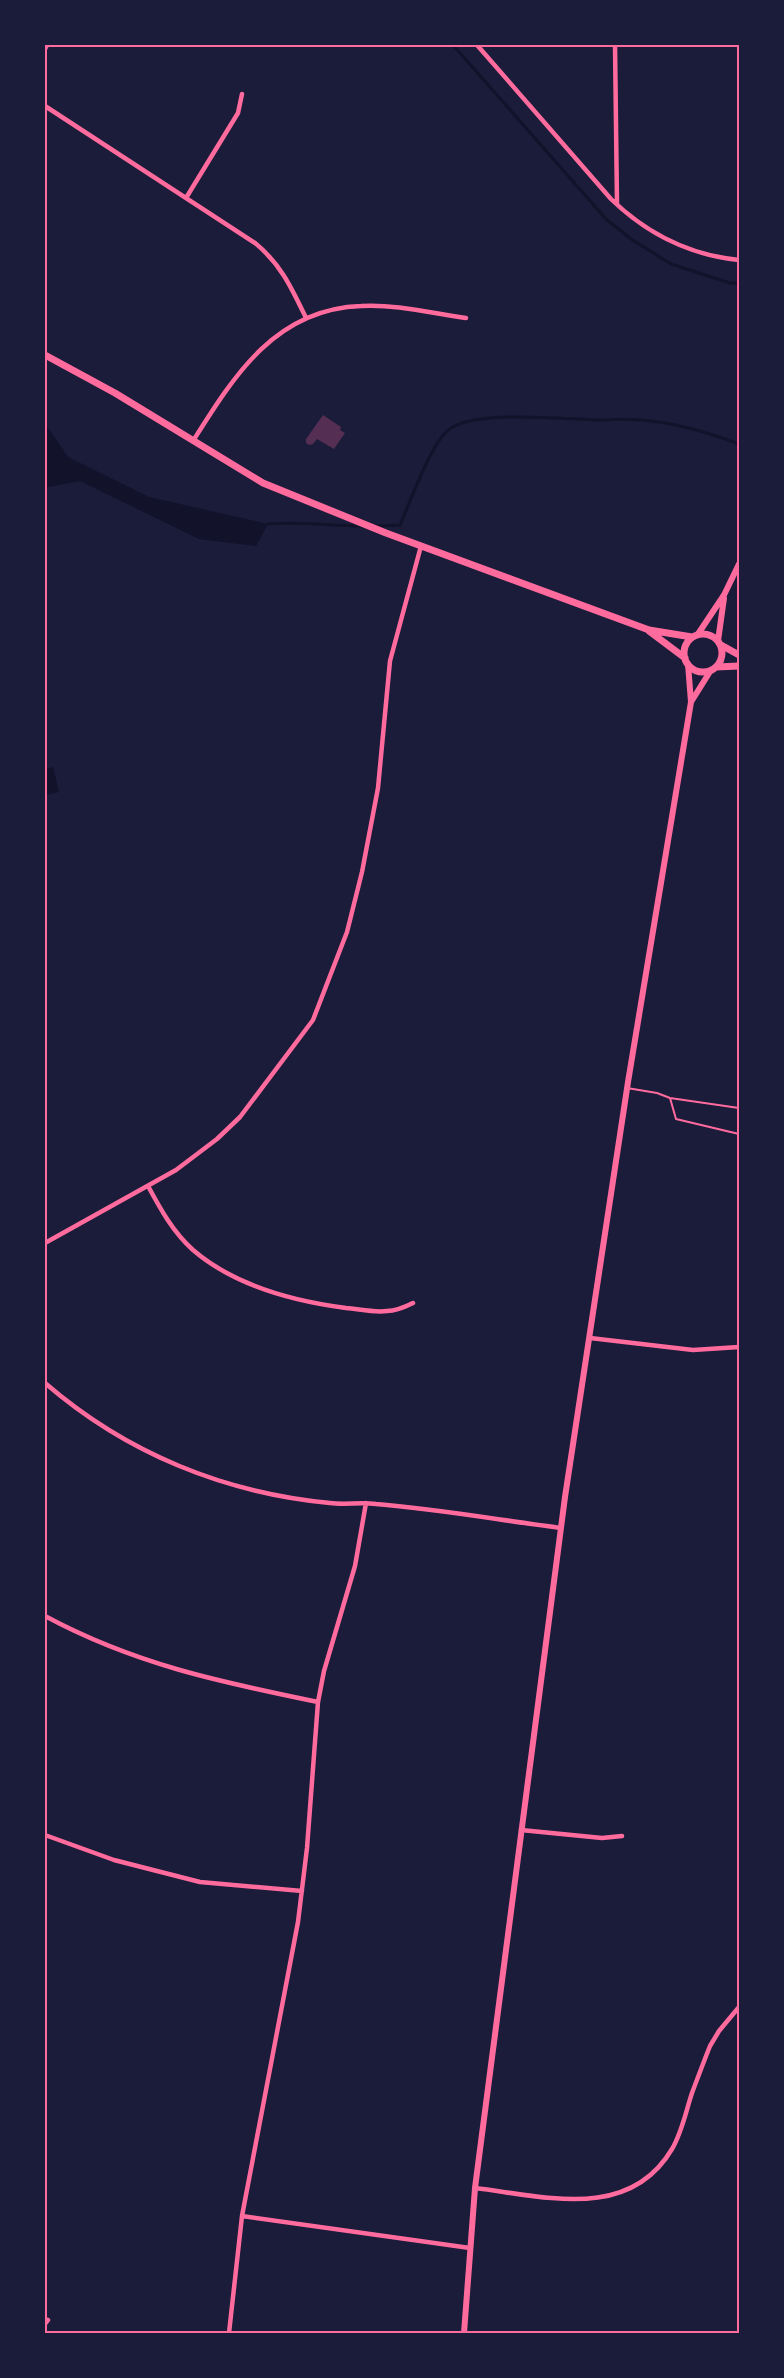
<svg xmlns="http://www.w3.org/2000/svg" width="784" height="2378" viewBox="0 0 784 2378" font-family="Roboto,sans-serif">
<rect width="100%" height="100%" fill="#1b1b3a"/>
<path fill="#12122b" d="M 45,426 L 49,429 L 68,457 L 149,497 L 268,524 L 256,546 L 199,539 L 80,481 L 48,487 L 45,490 Z
M 53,767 L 59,792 L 45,795 L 45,769 Z"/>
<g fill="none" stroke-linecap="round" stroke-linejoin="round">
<path stroke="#12122b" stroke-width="3" d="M 453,45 L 606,219 L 631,239 L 671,264 L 730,283 L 739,283
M 268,524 C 299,521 331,526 362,526
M 374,526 L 400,525 C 410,503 432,439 451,428 C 483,409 568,420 606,420 C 651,416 697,428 739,444"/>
</g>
<path fill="#542f53" d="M 323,415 L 341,427 L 340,430 L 345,433 L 334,449 L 317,439 L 313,444 L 309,445 L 306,443 L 306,439 Z"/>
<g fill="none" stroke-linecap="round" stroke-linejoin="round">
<path stroke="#ff6b9d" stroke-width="2" d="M 627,1088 L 657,1093 L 670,1098 L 739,1108
M 670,1098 L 676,1119 L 739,1134"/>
<path stroke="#ff6b9d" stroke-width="4.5" d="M 477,45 L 611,199 C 646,233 690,255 739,260
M 615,45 L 617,204
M 45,49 L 47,45
M 45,106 L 255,243 C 281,264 292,289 306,318
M 186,198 L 238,113 L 242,94
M 193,441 C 234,376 275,309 361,306 C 395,304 431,313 466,318
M 148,1186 C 161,1210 173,1232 193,1250 C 235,1286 292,1301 346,1308 C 359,1309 374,1313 387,1311 C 396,1311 405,1307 413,1303
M 45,1243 L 176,1170 L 217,1139 L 240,1117 L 313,1020 L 347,932 L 362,872 L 378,788 L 390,661 L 421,546
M 590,1338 L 693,1350 L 739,1347
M 45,1383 C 126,1453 224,1493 330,1503 C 345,1505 360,1502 376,1504 C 438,1509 499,1520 561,1528
M 45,1616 C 134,1664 220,1682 318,1702
M 521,1830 L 602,1838 L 622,1836
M 45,1835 L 114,1860 L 200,1882 L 302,1891
M 475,2188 C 543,2196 629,2222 672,2149 C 682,2132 686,2111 692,2093 C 698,2077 704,2061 710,2046 L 719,2031 L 739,2007
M 242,2216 L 470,2248
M 45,2324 L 48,2320
M 229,2333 L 242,2216 L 298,1922 L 307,1848 L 318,1702 L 324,1671 L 355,1566 L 366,1503"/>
<path stroke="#ff6b9d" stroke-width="6" d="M 698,634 L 724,595 L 739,564
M 718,641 L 724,598
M 691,702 L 711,670
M 464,2333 L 475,2188 L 565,1497 L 628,1082 L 691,702 L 688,664"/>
<path stroke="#ff6b9d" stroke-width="7" d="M 45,355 L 115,393 L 263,483 L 386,533 L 649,630 L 692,637
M 649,631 L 685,658
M684 653a19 19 0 1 1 38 0a19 19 0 1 1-38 0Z
M 721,645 L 739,655
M 716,667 L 739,666"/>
</g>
<rect width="784" height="2378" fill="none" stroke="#1b1b3a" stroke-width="93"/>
<rect x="46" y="46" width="692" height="2286" fill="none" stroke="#ff6b9d" stroke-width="2"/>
</svg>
